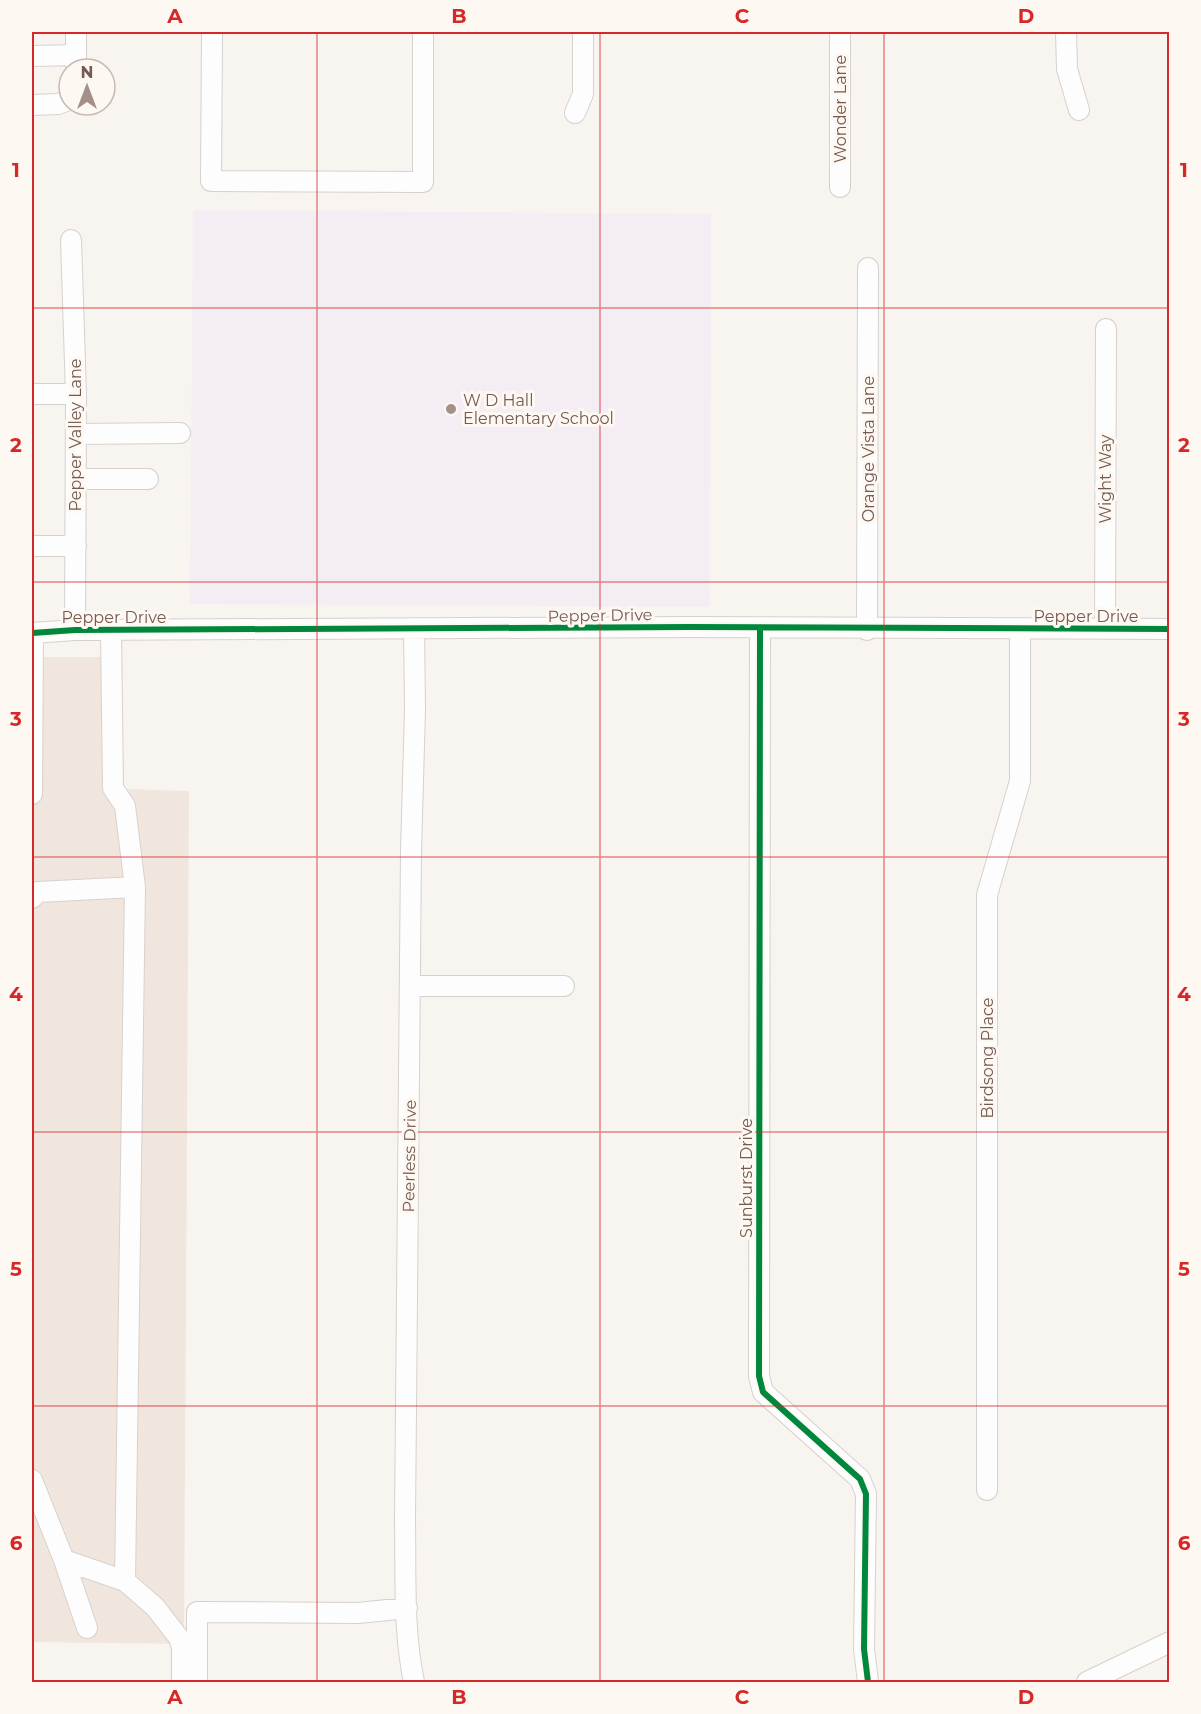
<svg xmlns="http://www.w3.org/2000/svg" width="1201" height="1714" viewBox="0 0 1201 1714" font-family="Montserrat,sans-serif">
<rect width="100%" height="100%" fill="#f8f4f0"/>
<path fill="#f0e6de" d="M 32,657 L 121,657 L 124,789 L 189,791 L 184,1644 L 32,1642 Z"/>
<path fill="#f4edf4" d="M 193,210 L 711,214 L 710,607 L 190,604 Z"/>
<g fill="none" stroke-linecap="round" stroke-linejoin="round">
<g stroke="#d7d1ce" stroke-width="22">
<path id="minor" d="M 212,32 L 211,181 L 423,182 L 423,32
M 1066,32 L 1067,69 L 1079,110
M 32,56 L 76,55
M 76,69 L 76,32
M 32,105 L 58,104 L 69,100
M 575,113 L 583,94 L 583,32
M 840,187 L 840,32
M 71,240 L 76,394 L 75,630
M 32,394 L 76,394
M 76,434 L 180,433
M 76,479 L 148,479
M 32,546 L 76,546
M 414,629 L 415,709 L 411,852 L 405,1520 C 406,1574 403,1630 414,1682
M 760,629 L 759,1376 L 763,1392 L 860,1479 L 866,1494 L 864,1649 L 868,1682
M 1105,629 L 1106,329
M 867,630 L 868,268
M 111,631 L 113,788 L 125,806 L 135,887 L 125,1581
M 32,633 L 75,630 L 689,627 L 1170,629
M 32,794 L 33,633
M 32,898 L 38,892 L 135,887
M 411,986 L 564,986
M 32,1480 L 64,1560 L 87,1628
M 987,1490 L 987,895 L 1020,781 L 1020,630
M 64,1560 L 125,1581 L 155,1607 L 179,1638 L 182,1648 L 182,1682
M 197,1682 L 197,1612 L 358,1613 L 407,1608
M 1087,1682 L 1170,1642"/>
</g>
<use href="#minor" stroke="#fefdfd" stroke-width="20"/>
<g stroke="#fef8f2" stroke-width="10">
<path id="cycleway" d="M 760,629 L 759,1376 L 763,1392 L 860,1479 L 866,1494 L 864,1649 L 868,1682
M 32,633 L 75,630 L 689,627 L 1170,629"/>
</g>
<use href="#cycleway" stroke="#00873e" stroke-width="6"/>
</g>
<path fill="none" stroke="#d62828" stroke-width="1.5" stroke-opacity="0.55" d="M 317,32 L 317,1682M 600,32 L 600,1682M 884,32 L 884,1682M 32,308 L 1170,308M 32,582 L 1170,582M 32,857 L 1170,857M 32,1132 L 1170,1132M 32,1406 L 1170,1406"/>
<circle fill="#a29089" stroke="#fef8f2" stroke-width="2" cx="451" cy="409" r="6"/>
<g text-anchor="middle" stroke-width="6" stroke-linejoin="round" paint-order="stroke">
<g font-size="16" fill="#745a51" stroke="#fef8f2">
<text transform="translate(840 109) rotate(-90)" y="6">Wonder Lane</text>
<text transform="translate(75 435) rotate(-90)" y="6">Pepper Valley Lane</text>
<text transform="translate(868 449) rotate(-90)" y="6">Orange Vista Lane</text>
<text transform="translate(1105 479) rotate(-90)" y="6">Wight Way</text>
<text transform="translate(600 615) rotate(-1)" y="6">Pepper Drive</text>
<text x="1086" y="622">Pepper Drive</text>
<text x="114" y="623">Pepper Drive</text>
<text transform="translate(987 1058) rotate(-90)" y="6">Birdsong Place</text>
<text transform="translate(409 1156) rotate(-89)" y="6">Peerless Drive</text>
<text transform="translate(746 1178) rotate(-90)" y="6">Sunburst Drive</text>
</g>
<g font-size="16" fill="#745a51" stroke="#fef8f2" text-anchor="start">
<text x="463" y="406">W D Hall<tspan x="463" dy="18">Elementary School</tspan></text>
</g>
</g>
<rect width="1201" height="1714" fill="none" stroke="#fef8f2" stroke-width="66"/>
<g transform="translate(87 87)"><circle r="28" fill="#fef8f2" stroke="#c7b9b2" stroke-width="1.5"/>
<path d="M0-4.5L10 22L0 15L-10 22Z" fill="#a29089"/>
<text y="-9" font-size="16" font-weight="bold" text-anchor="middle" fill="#745a51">N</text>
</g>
<rect x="33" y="33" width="1135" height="1648" fill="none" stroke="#d62828" stroke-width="2"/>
<g font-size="20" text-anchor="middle" font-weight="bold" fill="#d62828">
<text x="175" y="23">A</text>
<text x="459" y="23">B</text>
<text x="742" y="23">C</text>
<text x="1026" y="23">D</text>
<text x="16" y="177">1</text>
<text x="1184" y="177">1</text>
<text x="16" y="452">2</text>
<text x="1184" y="452">2</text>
<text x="16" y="726">3</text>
<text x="1184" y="726">3</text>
<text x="16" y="1001">4</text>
<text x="1184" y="1001">4</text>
<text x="16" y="1276">5</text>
<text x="1184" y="1276">5</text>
<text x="16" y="1550">6</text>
<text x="1184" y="1550">6</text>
<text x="175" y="1704">A</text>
<text x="459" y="1704">B</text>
<text x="742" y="1704">C</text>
<text x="1026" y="1704">D</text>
</g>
</svg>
